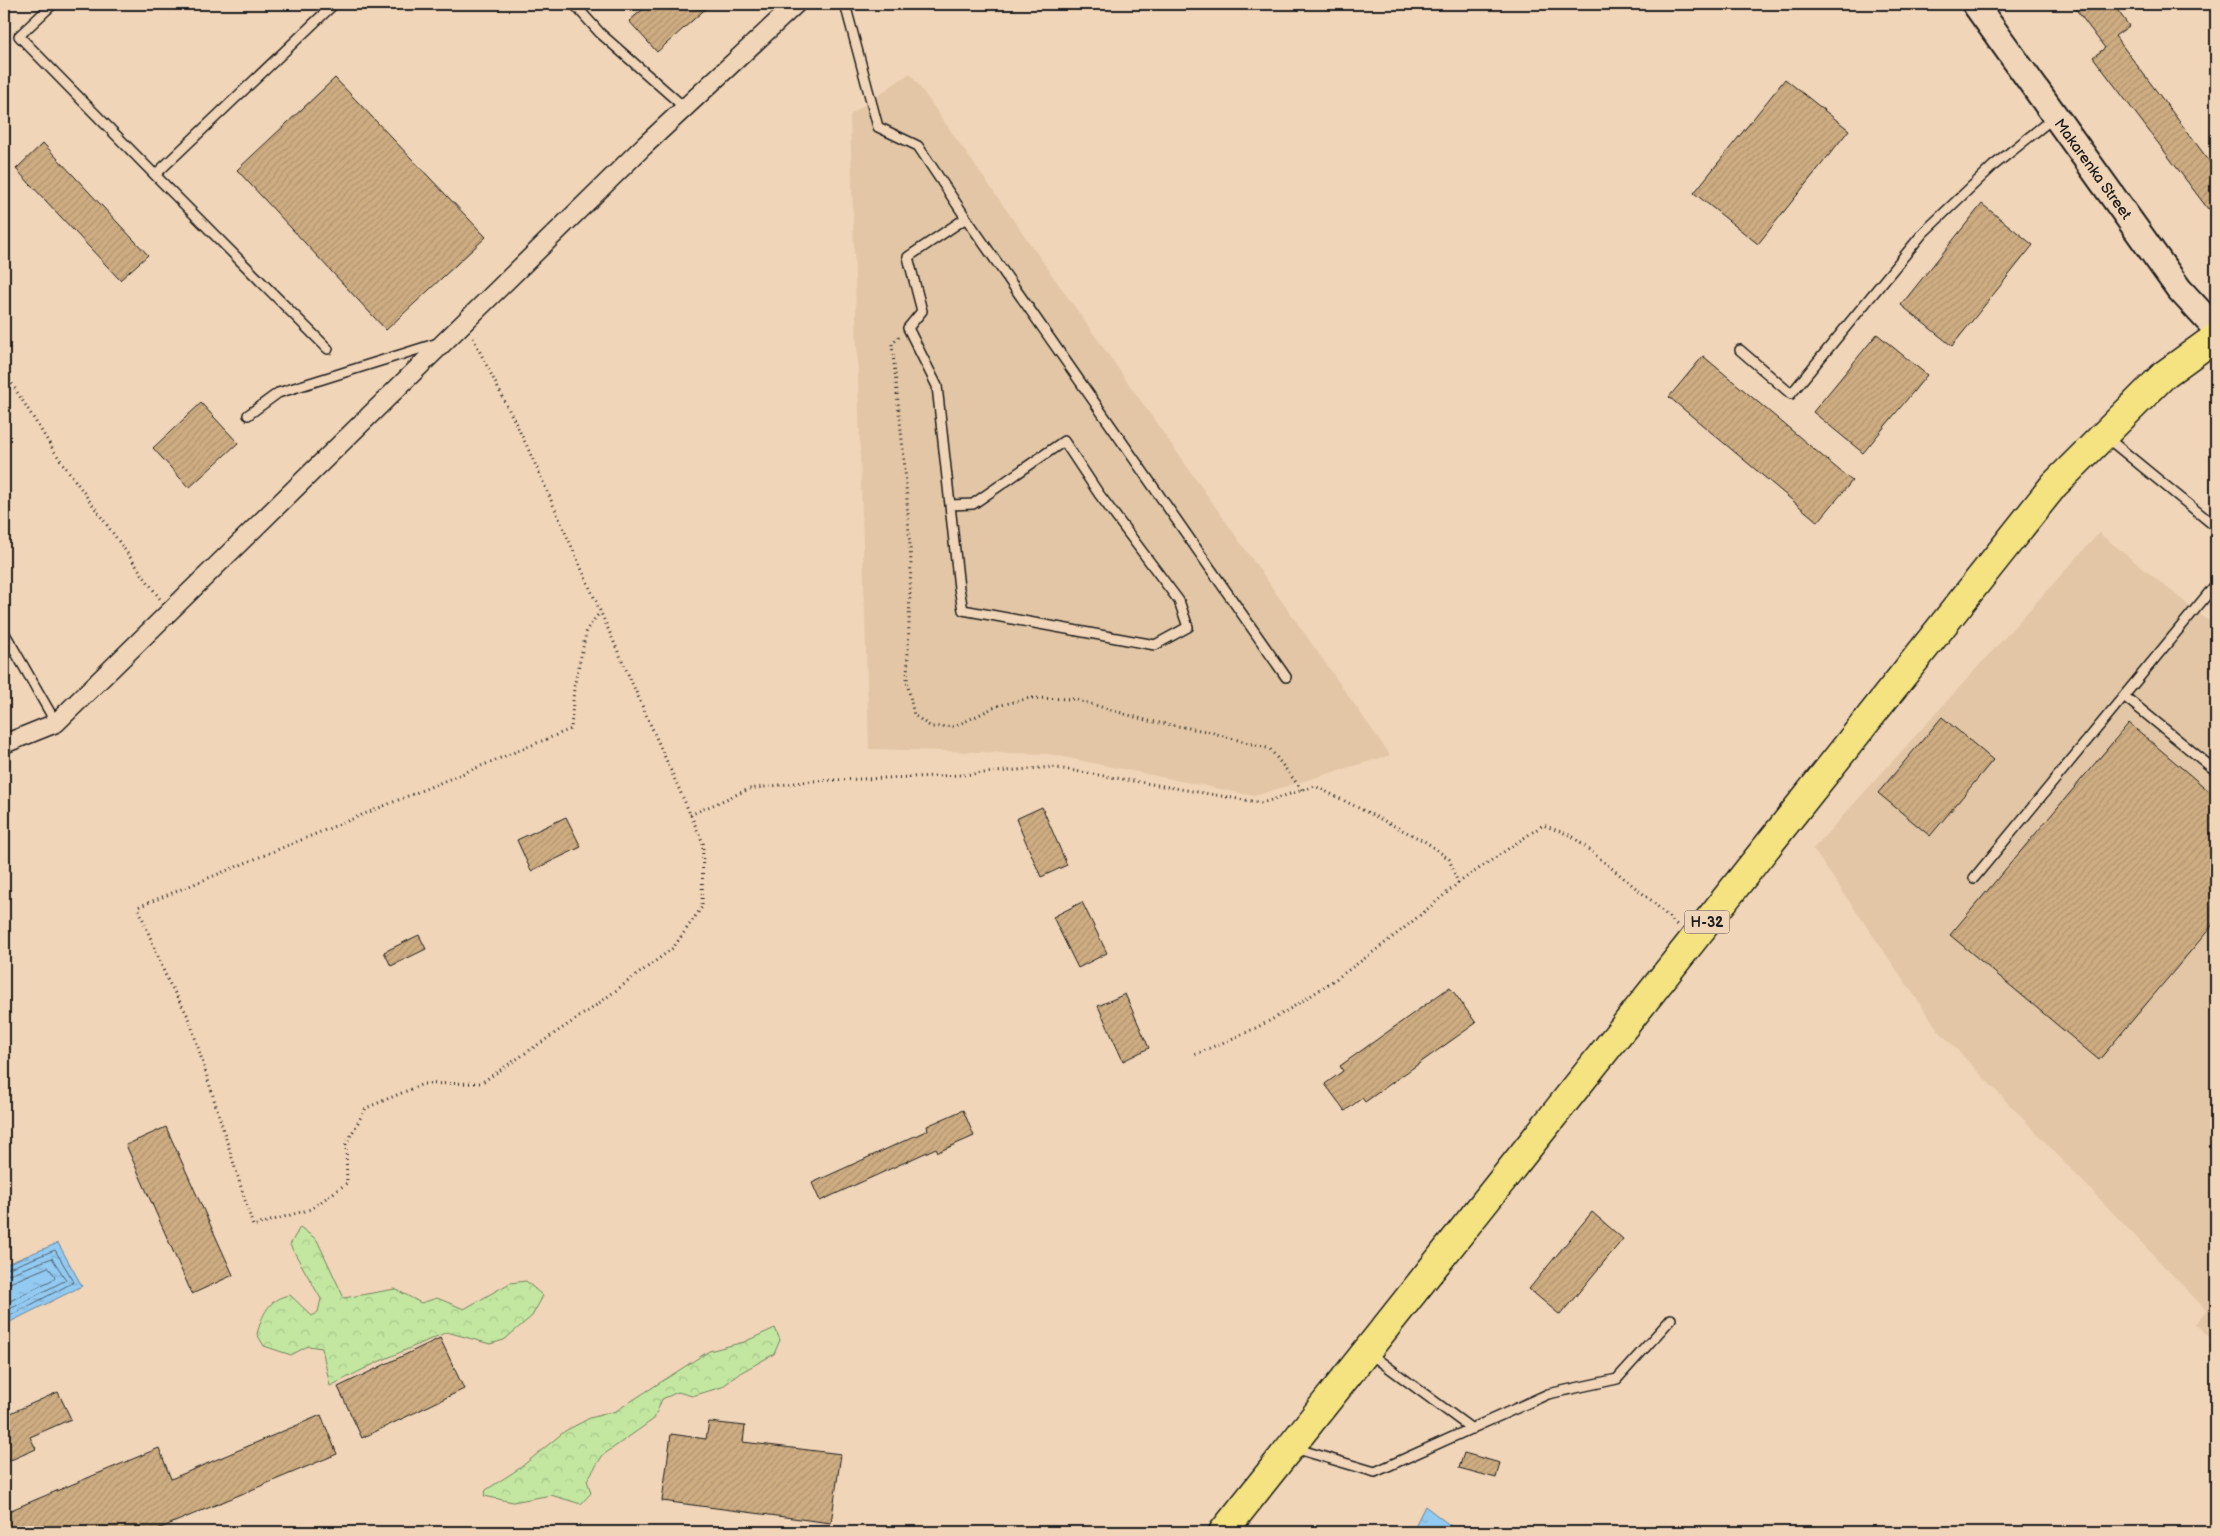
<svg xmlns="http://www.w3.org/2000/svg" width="2220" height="1536" viewBox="0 0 2220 1536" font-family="'Balsamiq Sans',sans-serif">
<defs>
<pattern id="forest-crowns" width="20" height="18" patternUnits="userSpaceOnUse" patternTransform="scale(1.25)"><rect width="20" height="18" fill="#c3e7a1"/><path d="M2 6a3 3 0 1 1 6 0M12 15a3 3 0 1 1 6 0" fill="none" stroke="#a7c68a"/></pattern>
<pattern id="water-ripples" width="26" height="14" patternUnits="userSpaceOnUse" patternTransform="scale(1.25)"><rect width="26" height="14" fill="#93caf1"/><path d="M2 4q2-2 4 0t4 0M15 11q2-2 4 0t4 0" fill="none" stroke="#7eadce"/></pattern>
<pattern id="building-hatch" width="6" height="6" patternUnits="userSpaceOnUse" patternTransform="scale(1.25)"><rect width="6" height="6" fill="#cead82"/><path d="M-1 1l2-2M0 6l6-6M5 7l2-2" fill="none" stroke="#b09470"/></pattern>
</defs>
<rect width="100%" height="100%" fill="#f1d5b8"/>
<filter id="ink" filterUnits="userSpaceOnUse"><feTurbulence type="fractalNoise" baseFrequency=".02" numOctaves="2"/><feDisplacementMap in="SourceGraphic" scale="10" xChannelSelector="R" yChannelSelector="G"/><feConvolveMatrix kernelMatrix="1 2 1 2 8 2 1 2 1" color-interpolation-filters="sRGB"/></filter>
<g filter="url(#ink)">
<path fill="#e2c6a5" d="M 910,73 L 1390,755 L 1254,796 L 1049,754 L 869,749 L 850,115 Z
M 2099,533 L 2216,627 L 2216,1343 L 2195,1324 L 2206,1310 L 1939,1031 L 1813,849 Z"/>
<path fill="url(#forest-crowns)" stroke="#70825e" d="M 300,1227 L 317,1240 L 344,1298 L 395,1289 L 421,1303 L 437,1298 L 464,1309 L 510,1283 L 526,1281 L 543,1296 L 532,1316 L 504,1340 L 490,1344 L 447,1332 L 378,1362 L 330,1386 L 322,1348 L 308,1346 L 291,1355 L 264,1346 L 257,1334 C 262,1316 268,1298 290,1295 L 312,1316 L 318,1312 L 321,1299 L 290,1245 Z
M 775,1328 L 780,1340 L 774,1354 L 740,1373 L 722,1387 L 692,1396 L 678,1392 L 662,1399 L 654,1419 L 603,1455 L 587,1480 L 591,1493 L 581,1504 L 551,1495 L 513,1502 L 484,1496 L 486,1490 L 520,1468 L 565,1431 L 590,1418 L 616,1411 L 709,1351 L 744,1342 Z"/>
<path fill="url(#water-ripples)" stroke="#63849c" d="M 58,1243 L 82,1286 L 4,1325 L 4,1265 Z
M 1425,1506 L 1456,1530 L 1484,1532 L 1421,1532 L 1415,1526 Z"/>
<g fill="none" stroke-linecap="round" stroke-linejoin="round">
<path stroke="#4c6271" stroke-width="1" d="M 4,1270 L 55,1250 L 74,1282 L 4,1319
M 4,1276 L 52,1258 L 66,1280 L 4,1312
M 4,1283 L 12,1282 L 48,1267 L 55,1276 L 54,1279 L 4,1304"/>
</g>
<path fill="url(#building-hatch)" stroke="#1c1c1c" d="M 649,4 L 711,4 L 657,52 L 629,21 Z
M 2072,4 L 2113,4 L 2129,26 L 2115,36 L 2216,170 L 2216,203 L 2208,209 L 2093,57 L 2105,48 Z
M 335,78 L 486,237 L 386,330 L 237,170 Z
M 1785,79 L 1849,130 L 1758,244 L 1694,193 Z
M 43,143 L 148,255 L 120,280 L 16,169 Z
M 1982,204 L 2033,245 L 1952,346 L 1901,305 Z
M 1877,334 L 1927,375 L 1863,453 L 1813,412 Z
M 1703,356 L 1852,481 L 1818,522 L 1669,397 Z
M 201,403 L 238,443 L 189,488 L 153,448 Z
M 1942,717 L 1993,760 L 1930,836 L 1878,793 Z
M 2129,723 L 2216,797 L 2216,921 L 2099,1060 L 1950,935 Z
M 1042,807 L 1067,865 L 1041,877 L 1016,819 Z
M 566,817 L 581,847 L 531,871 L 517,840 Z
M 1082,902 L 1107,953 L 1078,968 L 1053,917 Z
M 419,935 L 426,949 L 391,966 L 384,952 Z
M 1450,987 L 1476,1023 L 1365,1102 L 1362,1098 L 1345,1111 L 1325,1084 L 1343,1071 L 1340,1066 Z
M 1125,994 L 1149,1048 L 1123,1061 L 1098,1006 Z
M 963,1110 L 974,1136 L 938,1152 L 936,1148 L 820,1201 L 812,1183 L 928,1130 L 927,1126 Z
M 166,1127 L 233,1275 L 192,1294 L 126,1145 Z
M 1592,1212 L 1623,1239 L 1560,1315 L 1529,1289 Z
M 440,1338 L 464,1389 L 362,1438 L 338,1387 Z
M 58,1392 L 71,1419 L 30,1437 L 36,1449 L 4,1463 L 4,1416 Z
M 321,1415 L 337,1454 L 151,1532 L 4,1532 L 4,1513 L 159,1448 L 171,1479 Z
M 709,1422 L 745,1426 L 743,1442 L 841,1454 L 831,1523 L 662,1501 L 671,1434 L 706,1439 Z
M 1464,1453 L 1500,1463 L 1496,1478 L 1459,1468 Z"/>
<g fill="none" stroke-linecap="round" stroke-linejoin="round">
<g stroke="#1c1c1c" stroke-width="12">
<path id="lane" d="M 53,4 L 19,36 L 155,175 L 334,4
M 574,4 L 600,33 L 685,108
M 845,4 L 878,127 L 918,146 L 966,218 L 1286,677
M 155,175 L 328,349
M 1740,350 L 1791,394 L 1923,233 L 1993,166 L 2053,118
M 248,415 L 278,393 L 438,343
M 2106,437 L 2216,527
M 950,505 L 959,588 L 963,610 L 1155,645 L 1188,627 L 1179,601 L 1099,494 L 1064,441 L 973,504 L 950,505 L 937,386 L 908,328 L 922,311 L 908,257 L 966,218
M 4,632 L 56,723
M 2124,696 L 2216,771
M 1974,878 L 2216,584
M 1369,1353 L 1472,1429
M 1294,1448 L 1375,1472 L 1548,1394 L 1617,1379 L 1671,1319"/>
</g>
<g stroke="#1c1c1c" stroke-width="21">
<path id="street" d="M 4,744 L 56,723 L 644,146 L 796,4"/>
</g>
<g stroke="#1c1c1c" stroke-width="29">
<path id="secondary" d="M 1975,4 L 2179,289 L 2216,329"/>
</g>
<g stroke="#1c1c1c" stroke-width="31">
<path id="primary" d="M 1223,1532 L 2054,485 L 2165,374 L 2216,337"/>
</g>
<path stroke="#1c1c1c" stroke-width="3" stroke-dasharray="1 4" stroke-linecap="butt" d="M 899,337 L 892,344 L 905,469 L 911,562 L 907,682 L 914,715 L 931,727 L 956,726 L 997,706 L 1030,698 L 1074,699 L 1149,721 L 1206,731 L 1270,749 L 1302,790
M 473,338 L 527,446 L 703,843 L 702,907 L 673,948 L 591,1009 L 481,1083 L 423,1084 L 366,1108 L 346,1144 L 347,1183 L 311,1209 L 253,1226 L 189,1018 L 167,979 L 138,907 L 571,729 L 574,687 L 587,629 L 600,612
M 4,371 L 54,451 L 160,599
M 690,815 L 749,789 L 811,781 L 961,775 L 1052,767 L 1262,803 L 1315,786 L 1426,842 L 1449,859 L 1458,883 C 1402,932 1342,978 1278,1016 C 1251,1032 1220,1043 1192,1056
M 1458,883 L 1543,825 L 1572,836 L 1652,901 L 1677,925"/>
<use href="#lane" stroke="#f1d5b8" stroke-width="9"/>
<use href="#street" stroke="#f1d5b8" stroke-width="18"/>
<use href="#secondary" stroke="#f1d5b8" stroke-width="25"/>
<use href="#primary" stroke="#f5e382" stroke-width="28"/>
</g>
</g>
<g text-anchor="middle" stroke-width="5" stroke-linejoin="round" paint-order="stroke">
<rect fill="#f1d5b8" stroke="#5c544b" stroke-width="1" x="1684.5" y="910.5" width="45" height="23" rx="4"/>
<g font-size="14" font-weight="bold" fill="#1c1c1c">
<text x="1707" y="927">Н-32</text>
</g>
<g font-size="15" fill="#1c1c1c" stroke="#f1d5b8">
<text transform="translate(2093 169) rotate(54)" y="5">Makarenka Street</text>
</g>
</g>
<rect width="2220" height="1536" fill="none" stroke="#f1d5b8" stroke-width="20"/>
<rect x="10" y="10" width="2200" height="1516" fill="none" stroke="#1c1c1c" stroke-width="2" filter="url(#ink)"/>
</svg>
